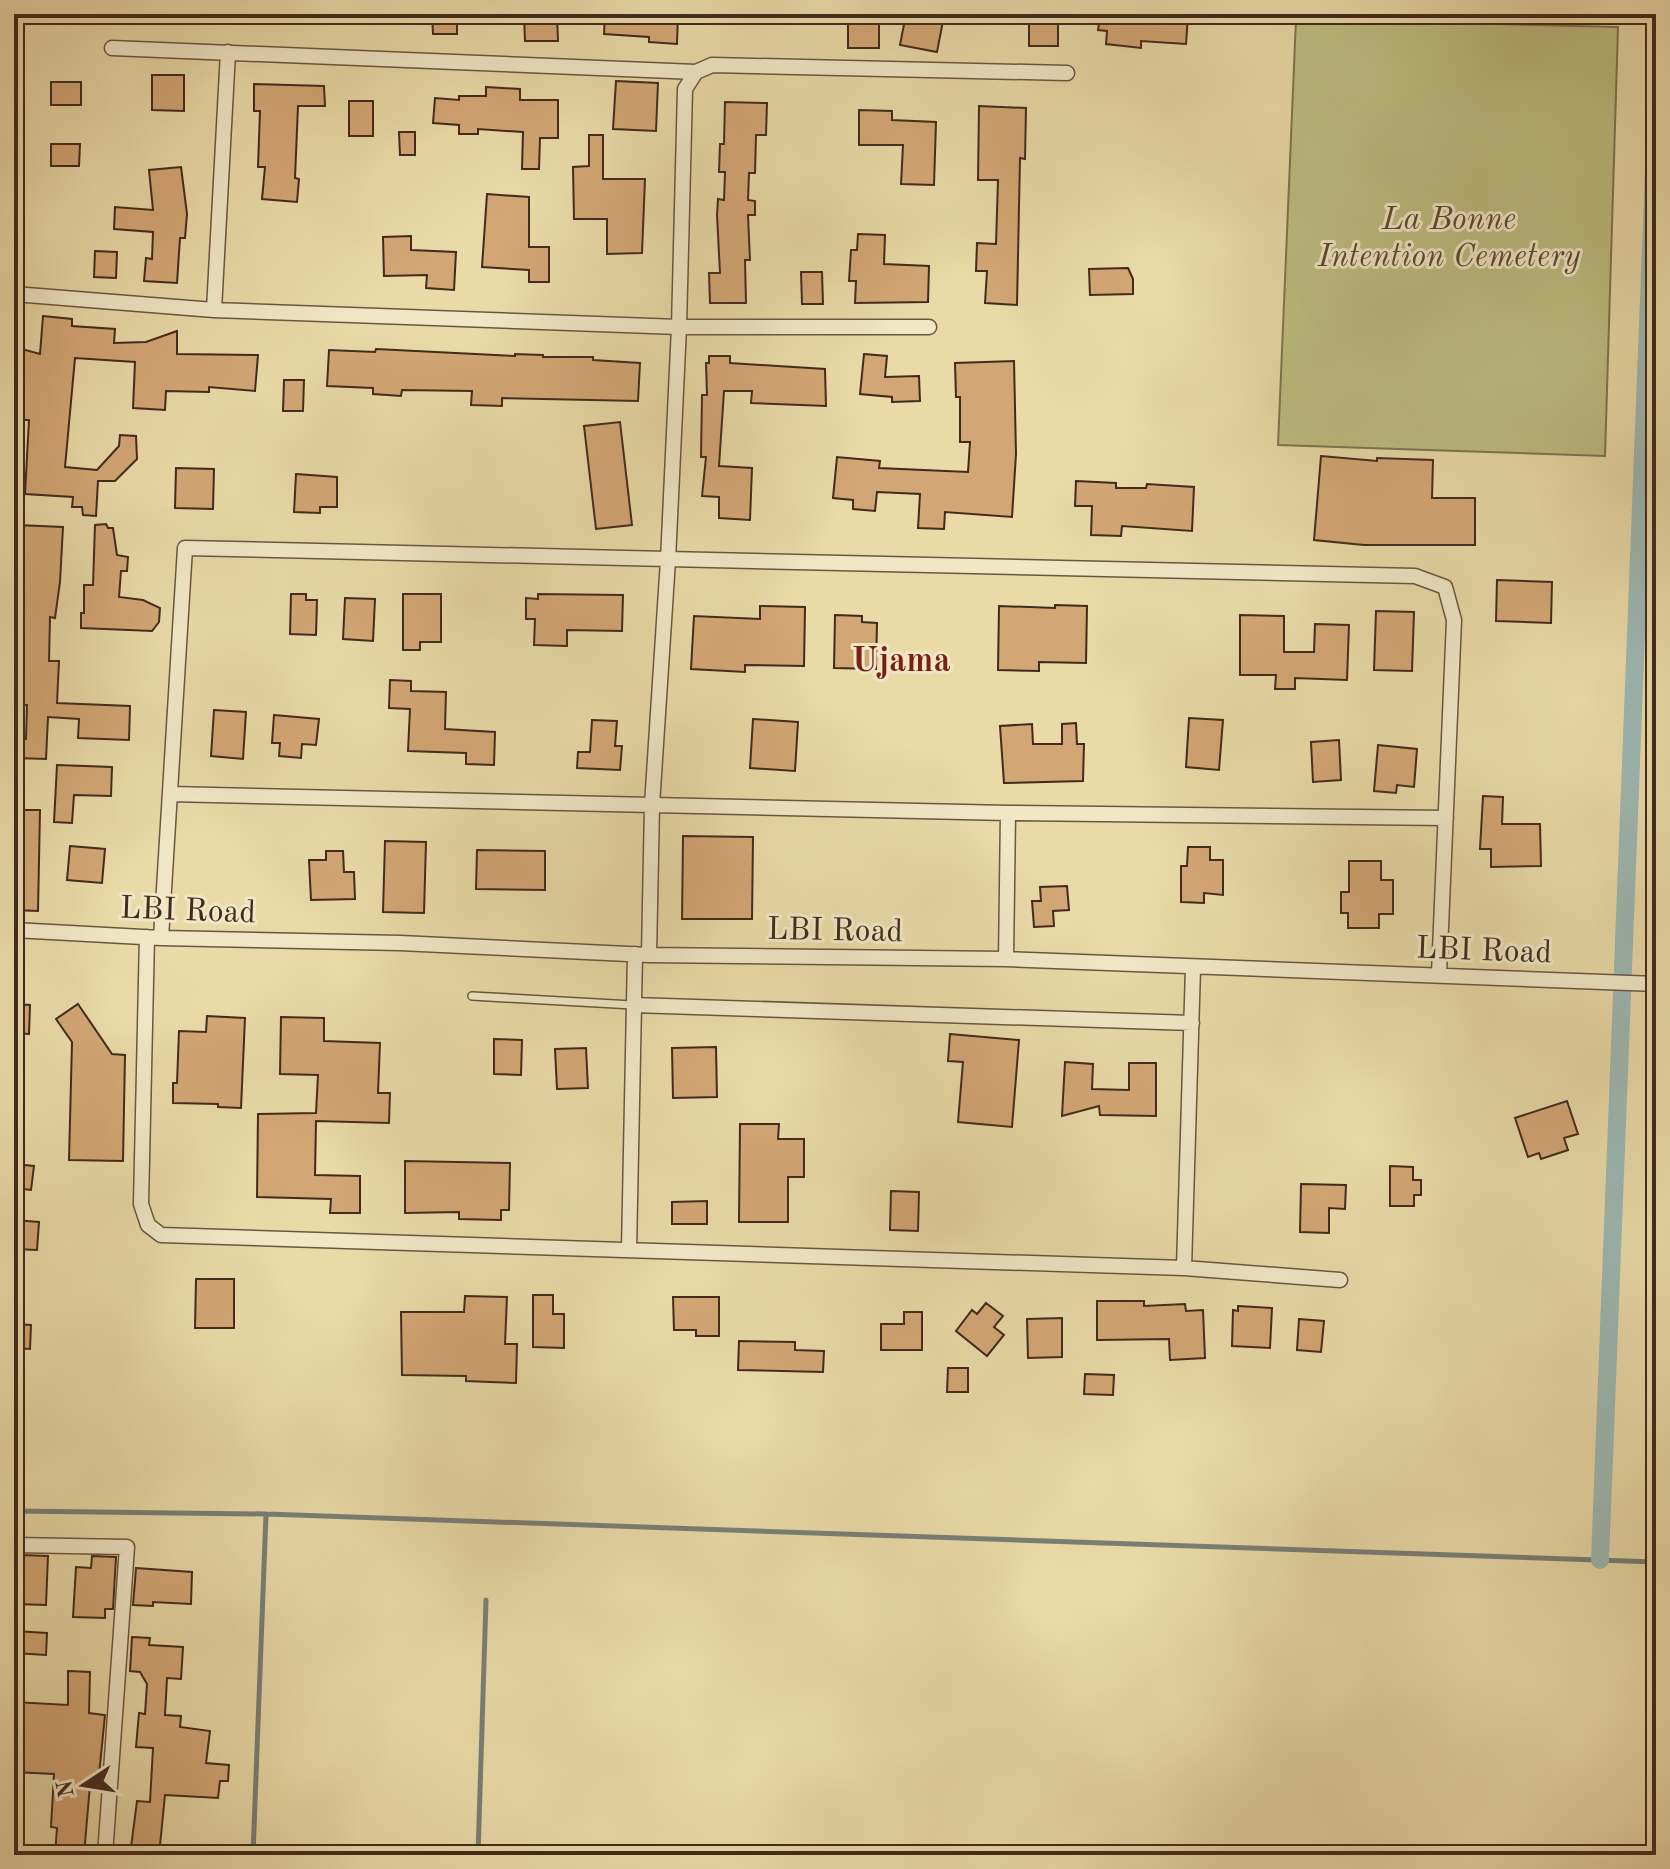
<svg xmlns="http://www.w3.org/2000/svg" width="1670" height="1869" viewBox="0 0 1670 1869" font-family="'Old Standard TT',serif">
<rect width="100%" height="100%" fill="#e9daa8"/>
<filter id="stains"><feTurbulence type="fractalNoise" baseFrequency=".0025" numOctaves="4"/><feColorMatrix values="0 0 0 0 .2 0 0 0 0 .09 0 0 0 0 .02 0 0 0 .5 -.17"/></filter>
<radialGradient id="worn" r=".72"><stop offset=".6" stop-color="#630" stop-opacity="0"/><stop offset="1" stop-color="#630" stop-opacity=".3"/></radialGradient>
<path fill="#bebd82" stroke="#807450" stroke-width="2" d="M 1296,19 L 1618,27 L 1605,456 L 1278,445 Z"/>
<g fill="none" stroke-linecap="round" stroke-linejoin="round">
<path stroke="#797f77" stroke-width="5" d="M 14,1511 L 266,1514 L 1656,1562
M 253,1855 L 266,1514
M 478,1855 L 486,1600"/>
<path stroke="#9db8b3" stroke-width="18" d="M 1600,1560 L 1656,120"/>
</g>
<path fill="#d3a675" stroke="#422a1d" stroke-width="2" d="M 432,14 L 457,14 L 457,34 L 433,34 Z
M 524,14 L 557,14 L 558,41 L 525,41 Z
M 605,14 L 678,14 L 677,44 L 649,42 L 649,37 L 604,34 Z
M 848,14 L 879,14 L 879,48 L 848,48 Z
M 906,14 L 943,21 L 937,52 L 900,45 Z
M 1029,14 L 1058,14 L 1058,46 L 1029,46 Z
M 1157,14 L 1188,16 L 1186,44 L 1141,41 L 1141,48 L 1106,44 L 1107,31 L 1098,30 L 1100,17 L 1157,22 Z
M 152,75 L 184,75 L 184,111 L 152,110 Z
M 616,81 L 658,83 L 656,131 L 613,129 Z
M 51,82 L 81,82 L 81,105 L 51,105 Z
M 254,84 L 324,86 L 325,106 L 298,106 L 295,178 L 299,179 L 297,202 L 262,199 L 265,167 L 258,167 L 260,111 L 254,111 Z
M 486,87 L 520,89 L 520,100 L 558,100 L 558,138 L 540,138 L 539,169 L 522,169 L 523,132 L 478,129 L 478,134 L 459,134 L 459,125 L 433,123 L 435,98 L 459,100 L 459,96 L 486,96 Z
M 349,101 L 373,101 L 373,136 L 349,136 Z
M 725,102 L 767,103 L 766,135 L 756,135 L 755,173 L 749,173 L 748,200 L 755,201 L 755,215 L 748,215 L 750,260 L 745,260 L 746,303 L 710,303 L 709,273 L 720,273 L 717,215 L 718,199 L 724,200 L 725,172 L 719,172 L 720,144 L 724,144 Z
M 979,106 L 1026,108 L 1025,159 L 1020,158 L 1017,305 L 985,303 L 987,271 L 976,271 L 977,243 L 996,244 L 998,180 L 978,180 Z
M 859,110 L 892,111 L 892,120 L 936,122 L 934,185 L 901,184 L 903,145 L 859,145 Z
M 399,132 L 415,132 L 415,155 L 400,155 Z
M 589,135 L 603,135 L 603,179 L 645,179 L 642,253 L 607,254 L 607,219 L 574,219 L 573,167 L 589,166 Z
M 51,144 L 80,144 L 79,166 L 51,166 Z
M 181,167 L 187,214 L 185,238 L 180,238 L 177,283 L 144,281 L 146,258 L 152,259 L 153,232 L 114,229 L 115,207 L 153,210 L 149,170 Z
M 487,194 L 529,197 L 529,247 L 549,247 L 549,282 L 529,282 L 529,270 L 482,267 Z
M 858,234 L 885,235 L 884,264 L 929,266 L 928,302 L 855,303 L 856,281 L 849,281 L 851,250 L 857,250 Z
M 411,236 L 411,250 L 456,252 L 454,290 L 426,288 L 427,275 L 384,276 L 383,237 Z
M 95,251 L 117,252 L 116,278 L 94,277 Z
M 1128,268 L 1133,279 L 1133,294 L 1090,295 L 1089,269 Z
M 801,272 L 822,272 L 823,304 L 802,304 Z
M 43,316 L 72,319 L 72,326 L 115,329 L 114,343 L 146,342 L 177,331 L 177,354 L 258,355 L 255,391 L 209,387 L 209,392 L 166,391 L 165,410 L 133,408 L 135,362 L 75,358 L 65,467 L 97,470 L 119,446 L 120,435 L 136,436 L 137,459 L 115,481 L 98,481 L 96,516 L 83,515 L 82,507 L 72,507 L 73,497 L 25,494 L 29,420 L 19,420 L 22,349 L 40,354 Z
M 376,349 L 515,356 L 515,354 L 543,355 L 543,357 L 593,357 L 593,360 L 640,363 L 638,401 L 502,398 L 502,406 L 471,405 L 472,391 L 402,390 L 401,396 L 373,394 L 373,388 L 327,386 L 329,350 L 375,352 Z
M 864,354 L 887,356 L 885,377 L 919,376 L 920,401 L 892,402 L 892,397 L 860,394 Z
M 709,356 L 730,356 L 730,363 L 825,369 L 826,406 L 751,403 L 752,391 L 724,391 L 719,466 L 752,468 L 750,520 L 719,518 L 719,497 L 702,496 L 706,457 L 701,457 L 702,395 L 707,395 L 706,363 L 709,363 Z
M 1014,361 L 1016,454 L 1012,517 L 945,512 L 944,529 L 918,528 L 920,494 L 877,492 L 875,511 L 853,509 L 853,500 L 833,498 L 837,457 L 880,461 L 879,468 L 968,472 L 970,442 L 960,442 L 960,397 L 956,397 L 955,363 Z
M 284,380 L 304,380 L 303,411 L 283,411 Z
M 620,422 L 632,525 L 596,529 L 584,426 Z
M 1321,456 L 1377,461 L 1377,458 L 1433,460 L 1432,498 L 1475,498 L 1475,545 L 1364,545 L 1314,540 Z
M 176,468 L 214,469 L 213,509 L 175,508 Z
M 296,474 L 337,477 L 337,507 L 320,507 L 320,513 L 294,512 Z
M 1076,481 L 1116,483 L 1116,488 L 1146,488 L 1147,484 L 1194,487 L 1192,531 L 1122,526 L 1121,536 L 1091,535 L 1092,506 L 1075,506 Z
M 106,524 L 108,528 L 113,528 L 117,555 L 128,557 L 127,571 L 121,571 L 119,597 L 143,600 L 160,608 L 159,622 L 152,631 L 81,628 L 81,613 L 84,613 L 84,585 L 93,585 L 95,525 Z
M 17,525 L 63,527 L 60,582 L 55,618 L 50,617 L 49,661 L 59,661 L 57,703 L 130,706 L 129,740 L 78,738 L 79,719 L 48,717 L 46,759 L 15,758 L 16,738 L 26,739 L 27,705 L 17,705 L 22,627 L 14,626 Z
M 1497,580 L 1552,582 L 1551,623 L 1496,621 Z
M 291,594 L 306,594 L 306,600 L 317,600 L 316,635 L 290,634 Z
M 403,594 L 441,594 L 441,642 L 420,642 L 420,650 L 403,650 Z
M 538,594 L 623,595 L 622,631 L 567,630 L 567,646 L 534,645 L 535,619 L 526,619 L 526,598 L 538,599 Z
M 345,598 L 375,599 L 373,641 L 343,639 Z
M 1055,605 L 1087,606 L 1086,663 L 1039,662 L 1039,671 L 998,670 L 999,606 L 1055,608 Z
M 760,606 L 805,607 L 804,666 L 745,665 L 745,672 L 691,669 L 694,616 L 760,619 Z
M 1376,611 L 1414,612 L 1412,671 L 1374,670 Z
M 835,615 L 862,616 L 862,622 L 877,623 L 876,669 L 834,668 Z
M 1240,615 L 1284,616 L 1284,652 L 1314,652 L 1315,624 L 1349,625 L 1347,680 L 1295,678 L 1295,689 L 1275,689 L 1276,675 L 1240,675 Z
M 390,680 L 411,681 L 411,691 L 446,692 L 445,729 L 495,732 L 494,765 L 466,764 L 466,753 L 408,751 L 410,709 L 389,708 Z
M 214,710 L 246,712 L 243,759 L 211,756 Z
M 274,715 L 319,719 L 316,745 L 302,744 L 301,758 L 279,756 L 280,743 L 272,743 Z
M 1189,718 L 1223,720 L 1219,770 L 1186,767 Z
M 753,719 L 798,722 L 795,771 L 750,768 Z
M 592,720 L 617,721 L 615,746 L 622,746 L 620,770 L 577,768 L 578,752 L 590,752 Z
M 1076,723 L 1077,744 L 1084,744 L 1083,781 L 1004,783 L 1000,726 L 1032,724 L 1033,744 L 1062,744 L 1062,724 Z
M 1339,740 L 1341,780 L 1313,782 L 1311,742 Z
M 1378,745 L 1417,749 L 1414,787 L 1397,785 L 1396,793 L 1374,791 Z
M 57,765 L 112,767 L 111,796 L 74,795 L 72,823 L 54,822 Z
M 1483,796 L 1503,797 L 1502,824 L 1540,824 L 1541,866 L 1491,867 L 1491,849 L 1480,849 Z
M 19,810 L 40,810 L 38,911 L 14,910 L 14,884 L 19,884 Z
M 683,836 L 753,837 L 752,919 L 682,919 Z
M 385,841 L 426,842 L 424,913 L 383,912 Z
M 70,846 L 105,849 L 102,883 L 67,880 Z
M 1188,847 L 1210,847 L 1210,860 L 1223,860 L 1223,895 L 1204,893 L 1204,903 L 1181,902 L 1181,866 L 1187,866 Z
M 477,850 L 545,851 L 545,890 L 476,889 Z
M 326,851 L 343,851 L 344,872 L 354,872 L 355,899 L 311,900 L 309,860 L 326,860 Z
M 1349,861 L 1381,861 L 1381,880 L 1393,880 L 1393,914 L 1379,914 L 1379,928 L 1348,928 L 1348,913 L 1341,913 L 1341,892 L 1349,892 Z
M 1067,886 L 1069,910 L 1053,911 L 1054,926 L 1034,927 L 1032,901 L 1041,901 L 1040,887 Z
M 14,1004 L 30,1005 L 29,1034 L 14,1033 Z
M 78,1004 L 112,1054 L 125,1055 L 123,1161 L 69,1160 L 72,1042 L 56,1019 Z
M 207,1016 L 245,1018 L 241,1108 L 218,1107 L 218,1104 L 173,1103 L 173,1083 L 177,1083 L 179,1031 L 206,1032 Z
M 281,1017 L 324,1018 L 324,1041 L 380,1043 L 378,1093 L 390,1093 L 389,1123 L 316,1121 L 315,1175 L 360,1176 L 360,1213 L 330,1213 L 331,1199 L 257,1197 L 258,1114 L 316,1113 L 318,1075 L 280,1074 Z
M 950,1034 L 1019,1040 L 1012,1127 L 958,1122 L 963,1062 L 948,1061 Z
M 494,1039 L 522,1040 L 521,1075 L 494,1074 Z
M 716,1047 L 717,1097 L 673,1098 L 672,1048 Z
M 586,1048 L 588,1088 L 557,1089 L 555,1049 Z
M 1065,1062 L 1093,1064 L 1092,1089 L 1129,1090 L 1129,1063 L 1156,1063 L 1156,1116 L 1100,1115 L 1099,1106 L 1062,1116 Z
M 1567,1101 L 1578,1134 L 1564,1138 L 1568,1150 L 1541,1159 L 1539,1153 L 1528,1157 L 1515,1118 Z
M 740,1124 L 779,1124 L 778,1139 L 804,1139 L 804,1177 L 788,1177 L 788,1222 L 739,1222 Z
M 405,1161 L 510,1163 L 509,1210 L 501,1210 L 501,1220 L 459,1219 L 459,1212 L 405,1213 Z
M 14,1164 L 34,1166 L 31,1190 L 14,1188 Z
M 1390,1166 L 1413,1167 L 1413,1180 L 1421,1180 L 1421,1195 L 1414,1195 L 1414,1206 L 1390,1206 Z
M 1301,1184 L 1346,1185 L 1345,1209 L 1329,1208 L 1329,1233 L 1300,1232 Z
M 891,1191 L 919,1192 L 918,1231 L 890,1230 Z
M 707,1201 L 707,1224 L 672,1224 L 672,1202 Z
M 14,1220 L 39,1222 L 37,1250 L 14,1249 Z
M 196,1279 L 234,1279 L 234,1328 L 195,1328 Z
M 533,1295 L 553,1295 L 553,1314 L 564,1314 L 564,1348 L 533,1347 Z
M 465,1296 L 507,1297 L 505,1344 L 517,1344 L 516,1383 L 466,1381 L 466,1376 L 402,1375 L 401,1312 L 464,1312 Z
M 673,1297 L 719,1297 L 719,1336 L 696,1336 L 696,1330 L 674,1330 Z
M 1097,1301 L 1144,1301 L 1144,1306 L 1185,1304 L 1186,1311 L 1203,1310 L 1205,1358 L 1170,1360 L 1169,1339 L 1097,1340 Z
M 986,1303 L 1003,1316 L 994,1327 L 1004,1335 L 987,1356 L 956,1331 L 972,1310 L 977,1314 Z
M 1238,1306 L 1272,1308 L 1270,1348 L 1232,1346 L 1233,1310 L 1238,1311 Z
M 904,1312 L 922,1312 L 922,1350 L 881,1350 L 881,1324 L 904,1324 Z
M 1062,1318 L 1062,1357 L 1028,1358 L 1027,1319 Z
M 1299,1319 L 1324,1321 L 1321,1352 L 1297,1350 Z
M 14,1324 L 31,1325 L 30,1349 L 14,1348 Z
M 739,1341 L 795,1342 L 795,1350 L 824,1351 L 823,1372 L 738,1370 Z
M 948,1368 L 968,1368 L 968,1392 L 947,1392 Z
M 1085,1374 L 1114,1375 L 1113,1395 L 1084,1394 Z
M 22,1555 L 48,1556 L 46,1605 L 14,1604 L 14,1569 L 22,1569 Z
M 92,1556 L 116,1557 L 113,1609 L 105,1609 L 105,1618 L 73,1617 L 76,1567 L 91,1568 Z
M 136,1568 L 192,1572 L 191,1604 L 153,1602 L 153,1606 L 133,1605 Z
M 14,1631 L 47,1633 L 46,1655 L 14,1653 Z
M 132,1637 L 150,1638 L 149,1645 L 183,1647 L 181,1679 L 167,1678 L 165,1715 L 181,1716 L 180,1727 L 210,1731 L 206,1763 L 229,1765 L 228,1781 L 220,1781 L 218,1798 L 165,1795 L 159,1855 L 130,1855 L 137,1801 L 150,1802 L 153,1748 L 136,1747 L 139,1713 L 145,1714 L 147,1684 L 140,1672 L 130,1671 Z
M 68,1671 L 90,1672 L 89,1713 L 105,1715 L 98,1785 L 90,1785 L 84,1855 L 55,1855 L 57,1828 L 51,1827 L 54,1774 L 14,1772 L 14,1702 L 68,1705 Z"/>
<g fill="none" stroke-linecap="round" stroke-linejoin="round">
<g stroke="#6c5640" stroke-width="10">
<path id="service" d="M 472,996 L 633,1005"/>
</g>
<g stroke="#6c5640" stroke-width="17">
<path id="minor" d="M 112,48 L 696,72
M 14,294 L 214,310 L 679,327 L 929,327
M 214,310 L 228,52
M 170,794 L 1008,813 L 1446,818
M 14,930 L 161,938 L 400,943 L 649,955 L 1006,959 L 1656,984
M 147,937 L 141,1204 L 148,1225 L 161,1235 L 1184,1268 L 1340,1280
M 161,938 L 185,548 L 1415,576 L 1445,587 L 1454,620 L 1439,974
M 649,955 L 652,805 L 668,560 L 679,327 L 685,89 L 696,72 L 712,65 L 1067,73
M 1006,959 L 1008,813
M 634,1005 L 1192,1023
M 629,1250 L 635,954
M 1184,1268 L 1193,968
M 14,1545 L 127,1547 L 105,1855"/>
</g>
<use href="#service" stroke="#f1e7c6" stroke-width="7"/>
<use href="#minor" stroke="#f1e7c6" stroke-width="14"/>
</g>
<g text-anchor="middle" stroke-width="6" stroke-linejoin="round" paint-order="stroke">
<g font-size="32" font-style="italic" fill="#5b4731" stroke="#f1e7c6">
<text x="1449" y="229">La Bonne<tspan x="1449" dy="37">Intention Cemetery</tspan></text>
</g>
<g font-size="32" fill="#422a1d" stroke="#f1e7c6">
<text transform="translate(188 909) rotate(2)" y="11">LBI Road</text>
<text transform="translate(835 929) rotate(1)" y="11">LBI Road</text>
<text transform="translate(1484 949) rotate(2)" y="11">LBI Road</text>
</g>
<g font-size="34" font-weight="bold" fill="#7a1f14" stroke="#f1e7c6">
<text x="901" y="671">Ujama</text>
</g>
</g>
<rect width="1670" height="1869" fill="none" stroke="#e9daa8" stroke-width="48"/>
<rect x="16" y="16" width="1638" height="1837" fill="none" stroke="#422a1d" stroke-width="4"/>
<rect x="24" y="24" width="1622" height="1821" fill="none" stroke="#422a1d" stroke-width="2"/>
<g transform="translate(84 1785) rotate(258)" stroke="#f1e7c6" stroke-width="6" paint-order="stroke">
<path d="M0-6L14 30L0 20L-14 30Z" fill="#422a1d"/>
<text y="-12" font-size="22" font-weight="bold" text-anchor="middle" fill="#422a1d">N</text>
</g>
<rect width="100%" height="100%" filter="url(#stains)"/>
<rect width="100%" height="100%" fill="url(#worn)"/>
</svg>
